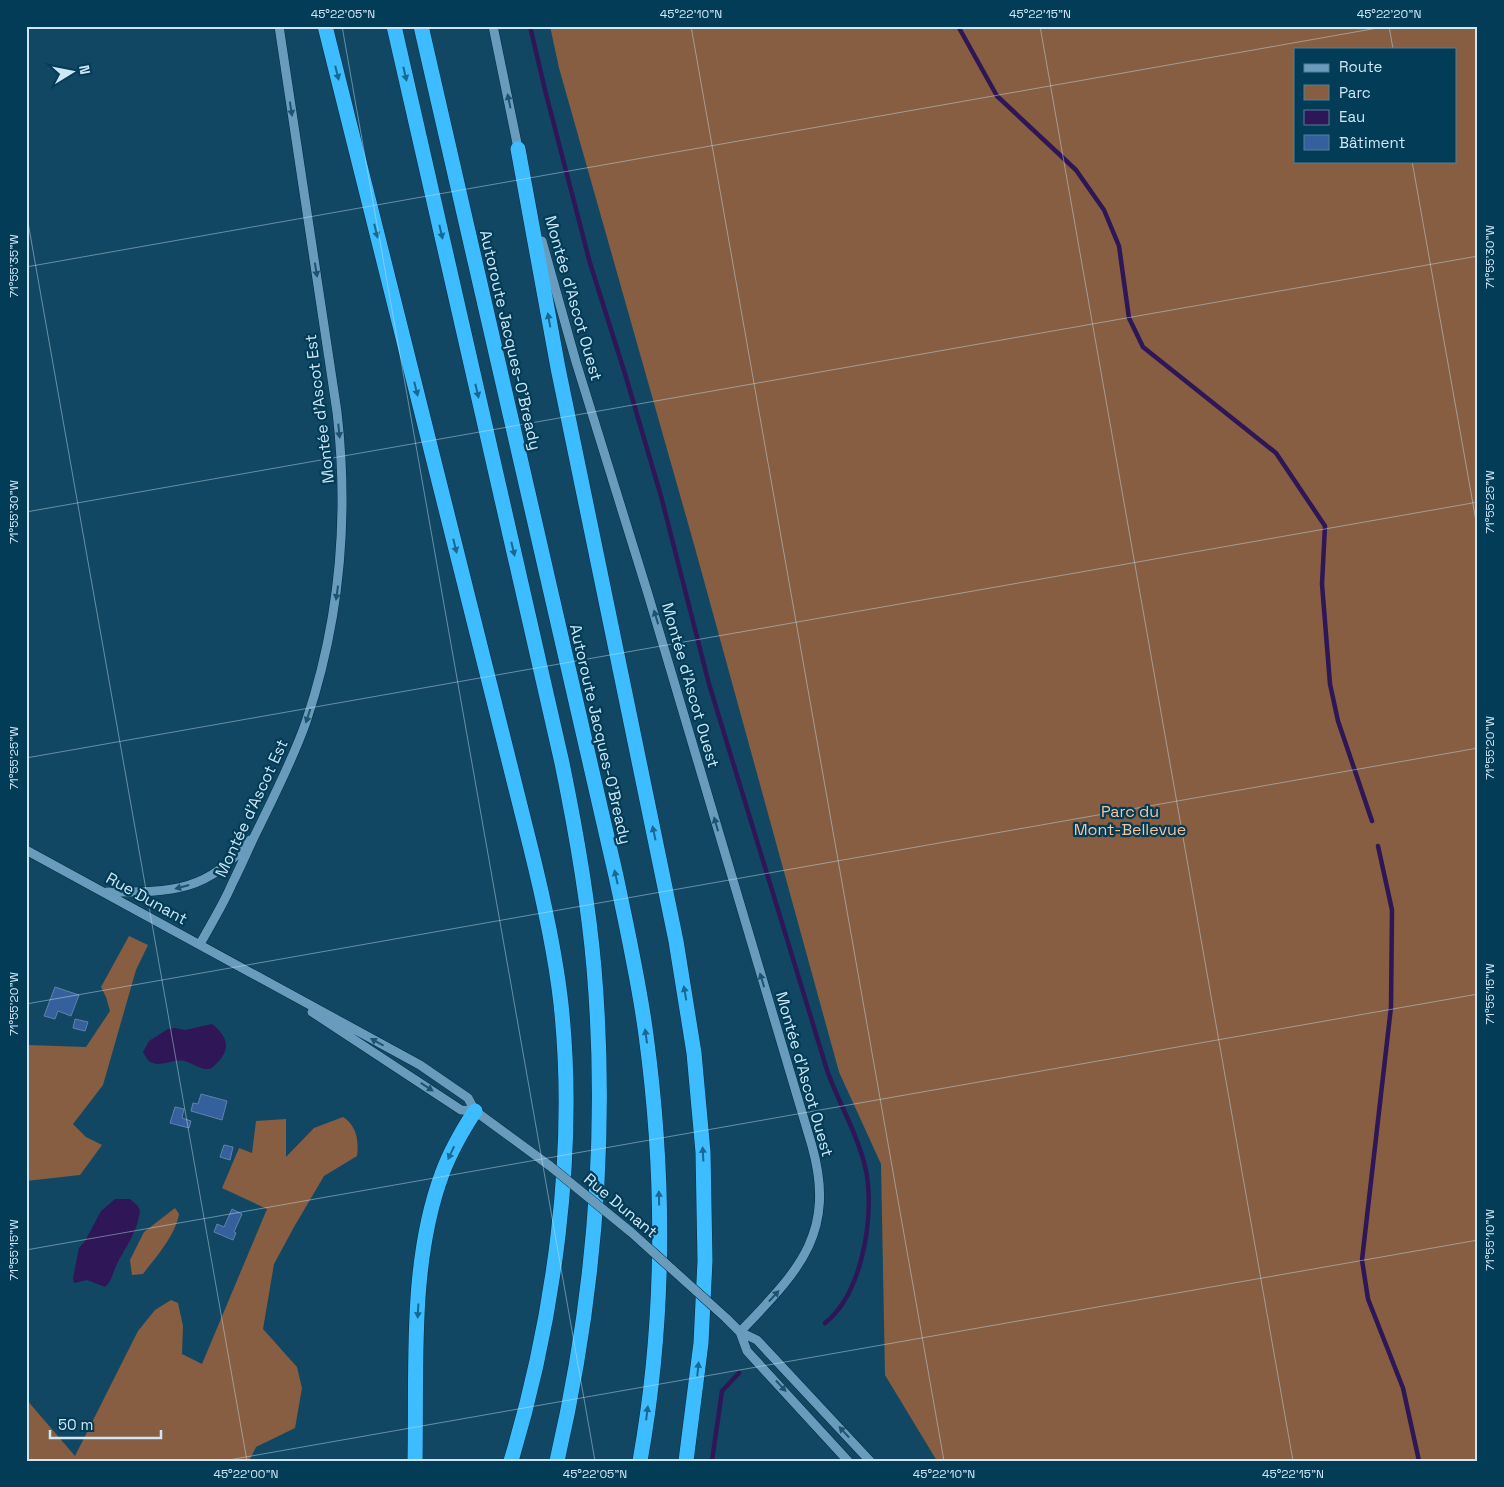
<svg xmlns="http://www.w3.org/2000/svg" width="1504" height="1487" viewBox="0 0 1504 1487" font-family="'Space Grotesk',sans-serif">
<rect width="100%" height="100%" fill="#124763"/>
<path fill="#875e41" fill-rule="evenodd" d="M 550,26 L 1478,26 L 1478,1461 L 937,1461 L 885,1375 L 881,1164 L 839,1072 L 695,548 L 559,68 ZM 1295,49 L 1455,49 L 1455,161 L 1295,161 Z
M 129,936 L 148,945 L 136,970 L 103,1085 L 73,1124 L 86,1137 L 102,1145 L 80,1175 L 26,1181 L 26,1032 L 27,1045 L 86,1047 L 110,1011 L 106,997 L 101,987 Z
M 343,1117 C 357,1126 359,1141 357,1156 L 324,1176 L 294,1227 L 274,1264 L 263,1329 L 297,1367 L 302,1388 L 295,1428 L 256,1447 L 249,1461 L 26,1461 L 26,1399 L 75,1456 L 138,1331 L 155,1310 L 171,1300 L 178,1303 L 183,1326 L 182,1354 L 202,1364 L 267,1209 L 222,1188 L 239,1148 L 252,1153 L 256,1121 L 286,1119 L 286,1157 L 314,1128 Z
M 175,1208 L 179,1214 C 175,1236 156,1257 143,1274 L 132,1275 L 130,1260 L 144,1232 Z"/>
<path fill="#2f1656" d="M 212,1024 C 226,1035 232,1047 218,1062 C 215,1065 213,1068 209,1069 C 201,1070 194,1064 187,1062 C 176,1057 164,1067 153,1063 C 148,1062 146,1057 143,1052 L 149,1041 L 168,1029 L 175,1028 L 185,1030 Z
M 115,1199 L 130,1199 L 137,1205 L 140,1210 C 137,1233 128,1243 118,1262 C 113,1271 113,1280 105,1287 L 87,1280 L 74,1283 L 73,1278 L 79,1248 L 85,1241 L 101,1211 Z"/>
<g fill="none" stroke-linecap="round" stroke-linejoin="round">
<path stroke="#2f1656" stroke-width="4.5" d="M 530,26 L 545,90 L 590,263 L 626,377 L 661,496 L 709,684 L 827,1070 C 838,1102 857,1132 865,1166 C 876,1212 863,1293 825,1323
M 958,26 L 997,96 L 1076,170 L 1104,210 L 1119,246 L 1129,318 L 1143,347 L 1276,453 L 1325,526 L 1322,584 L 1330,684 L 1338,721 L 1372,821
M 1378,846 L 1392,910 L 1391,1007 L 1362,1260 L 1368,1299 L 1403,1388 L 1419,1461
M 712,1461 L 722,1391 L 739,1373"/>
</g>
<path fill="#34619d" stroke="#6381aa" d="M 55,987 L 79,995 L 71,1016 L 58,1011 L 55,1019 L 44,1016 Z
M 75,1019 L 88,1022 L 85,1031 L 73,1028 Z
M 201,1094 L 227,1101 L 222,1120 L 191,1111 L 193,1103 L 198,1104 Z
M 175,1107 L 184,1109 L 182,1118 L 191,1121 L 189,1128 L 170,1123 Z
M 224,1145 L 233,1147 L 230,1160 L 220,1157 Z
M 232,1209 L 242,1214 L 234,1232 L 236,1233 L 233,1240 L 214,1232 L 217,1224 L 224,1227 Z"/>
<g fill="none" stroke-linecap="round" stroke-linejoin="round">
<g stroke="#032c41" stroke-width="10">
<path id="tertiary" d="M 493,26 L 519,153
M 542,241 L 576,362 L 648,594 L 812,1146 C 837,1235 797,1272 740,1332
M 26,850 L 420,1065 L 468,1098 L 475,1111 L 550,1166
M 107,892 C 170,892 208,893 250,840
M 200,944 C 211,924 223,905 232,884 C 241,866 249,847 258,829 C 275,794 293,759 306,722 C 340,621 349,517 337,412 L 279,26
M 312,1012 L 461,1110 L 475,1111
M 726,1318 L 740,1332 L 757,1340 L 870,1461
M 740,1332 L 747,1351 L 848,1461"/>
</g>
<g stroke="#032c41" stroke-width="16">
<path id="motorway" d="M 325,26 L 530,845 C 543,897 555,950 561,1004 C 577,1153 554,1318 511,1461
M 394,26 L 562,763 C 576,831 588,899 594,968 C 608,1133 594,1300 557,1461
M 421,26 L 616,876 C 627,928 639,982 646,1035 C 665,1176 665,1321 640,1461
M 518,149 L 558,368 L 676,941 L 694,1053 L 703,1152 L 705,1261 L 701,1343 L 686,1461
M 415,1461 C 417,1368 409,1263 442,1174 C 450,1152 462,1131 475,1111"/>
</g>
<use href="#tertiary" stroke="#699cbc" stroke-width="9"/>
<use href="#motorway" stroke="#3dbcff" stroke-width="15"/>
<g stroke="#032c41" stroke-width="10" stroke-linecap="butt">
<path id="tertiary-bridge" d="M 550,1166 L 632,1233 L 726,1318"/>
</g>
<use href="#tertiary-bridge" stroke="#699cbc" stroke-width="9"/>
</g>
<defs><path id="oneway-solid" d="M-6-.8H1V-3.2L6.5 0L1 3.2V.8H-6Z" transform="scale(1.25)"/></defs>
<g fill="#176992">
<use href="#oneway-solid" transform="translate(337 73) rotate(76)"/>
<use href="#oneway-solid" transform="translate(405 74) rotate(77)"/>
<use href="#oneway-solid" transform="translate(376 231) rotate(76)"/>
<use href="#oneway-solid" transform="translate(441 232) rotate(77)"/>
<use href="#oneway-solid" transform="translate(549 320) rotate(-100)"/>
<use href="#oneway-solid" transform="translate(416 389) rotate(76)"/>
<use href="#oneway-solid" transform="translate(477 391) rotate(77)"/>
<use href="#oneway-solid" transform="translate(455 546) rotate(76)"/>
<use href="#oneway-solid" transform="translate(513 549) rotate(77)"/>
<use href="#oneway-solid" transform="translate(654 833) rotate(-102)"/>
<use href="#oneway-solid" transform="translate(616 877) rotate(-103)"/>
<use href="#oneway-solid" transform="translate(685 993) rotate(-100)"/>
<use href="#oneway-solid" transform="translate(646 1036) rotate(-98)"/>
<use href="#oneway-solid" transform="translate(451 1153) rotate(115)"/>
<use href="#oneway-solid" transform="translate(703 1154) rotate(-93)"/>
<use href="#oneway-solid" transform="translate(659 1198) rotate(-91)"/>
<use href="#oneway-solid" transform="translate(418 1311) rotate(93)"/>
<use href="#oneway-solid" transform="translate(698 1369) rotate(-84)"/>
<use href="#oneway-solid" transform="translate(647 1413) rotate(-83)"/>
</g>
<g fill="#1c5470">
<use href="#oneway-solid" transform="translate(509 101) rotate(-102)"/>
<use href="#oneway-solid" transform="translate(291 109) rotate(81)"/>
<use href="#oneway-solid" transform="translate(316 270) rotate(81)"/>
<use href="#oneway-solid" transform="translate(339 431) rotate(84)"/>
<use href="#oneway-solid" transform="translate(337 593) rotate(98)"/>
<use href="#oneway-solid" transform="translate(656 617) rotate(-107)"/>
<use href="#oneway-solid" transform="translate(308 716) rotate(108)"/>
<use href="#oneway-solid" transform="translate(716 824) rotate(-106)"/>
<use href="#oneway-solid" transform="translate(182 887) rotate(165)"/>
<use href="#oneway-solid" transform="translate(762 980) rotate(-107)"/>
<use href="#oneway-solid" transform="translate(377 1042) rotate(-151)"/>
<use href="#oneway-solid" transform="translate(427 1087) rotate(33)"/>
<use href="#oneway-solid" transform="translate(774 1296) rotate(-47)"/>
<use href="#oneway-solid" transform="translate(781 1386) rotate(47)"/>
<use href="#oneway-solid" transform="translate(844 1432) rotate(-133)"/>
</g>
<path fill="none" stroke="#cde7f7" stroke-width="1" stroke-opacity="0.45" d="M 342,26 L 595,1461M 691,26 L 944,1461M 1040,26 L 1293,1461M 1389,26 L 1393,49M 1412,161 L 1478,532M 26,211 L 247,1461M 26,267 L 1389,26M 26,512 L 1478,256M 26,758 L 1478,502M 26,1004 L 1478,748M 26,1250 L 1478,994M 223,1461 L 1478,1240"/>
<g text-anchor="middle" stroke-width="4.5" stroke-linejoin="round" paint-order="stroke">
<g font-size="16" fill="#cde7f7" stroke="#023c57">
<text transform="translate(574 298) rotate(74)" y="6">Montée d'Ascot Ouest</text>
<text transform="translate(511 340) rotate(77)" y="6">Autoroute Jacques-O'Bready</text>
<text transform="translate(319 409) rotate(-97)" y="6">Montée d'Ascot Est</text>
<text transform="translate(691 685) rotate(74)" y="6">Montée d'Ascot Ouest</text>
<text transform="translate(601 734) rotate(77)" y="6">Autoroute Jacques-O'Bready</text>
<text transform="translate(251 808) rotate(-65)" y="6">Montée d'Ascot Est</text>
<text transform="translate(147 898) rotate(29)" y="6">Rue Dunant</text>
<text transform="translate(805 1074) rotate(74)" y="6">Montée d'Ascot Ouest</text>
<text transform="translate(621 1205) rotate(40)" y="6">Rue Dunant</text>
</g>
<g font-size="16" fill="#fbc29a" stroke="#023c57">
<text x="1130" y="817">Parc du<tspan x="1130" dy="18">Mont-Bellevue</tspan></text>
</g>
</g>
<rect width="1504" height="1487" fill="none" stroke="#023c57" stroke-width="55"/>
<rect x="1294" y="48" width="162" height="115" fill="#023c57" stroke="#538097"/>
<rect x="1304" y="64" width="25" height="8" fill="#699cbc" stroke="#538097"/>
<text x="1339" y="72" font-size="15" fill="#cde7f7">Route</text>
<rect x="1304" y="85" width="25" height="15" fill="#875e41" stroke="#538097"/>
<text x="1339" y="98" font-size="15" fill="#cde7f7">Parc</text>
<rect x="1304" y="110" width="25" height="15" fill="#2f1656" stroke="#538097"/>
<text x="1339" y="122" font-size="15" fill="#cde7f7">Eau</text>
<rect x="1304" y="135" width="25" height="15" fill="#34619d" stroke="#538097"/>
<text x="1339" y="148" font-size="15" fill="#cde7f7">Bâtiment</text>
<g transform="translate(72 72) rotate(80)" stroke="#023c57" stroke-width="4" paint-order="stroke">
<path d="M0-4L9 19L0 12L-9 19Z" fill="#cde7f7"/>
<text y="-8" font-size="14" font-weight="bold" text-anchor="middle" fill="#cde7f7">N</text>
</g>
<path d="M50 1430v8h111v-8" fill="none" stroke="#cde7f7" stroke-width="2.5"/>
<text x="58" y="1430" font-size="15" fill="#cde7f7" stroke="#023c57" stroke-width="4" paint-order="stroke">50 m</text>
<rect x="28" y="28" width="1448" height="1432" fill="none" stroke="#cde7f7" stroke-width="2"/>
<g font-size="12" text-anchor="middle" fill="#cde7f7">
<text x="343" y="18">45°22'05"N</text>
<text x="691" y="18">45°22'10"N</text>
<text x="1040" y="18">45°22'15"N</text>
<text x="1389" y="18">45°22'20"N</text>
<text transform="translate(1490 257) rotate(-90)" y="4">71°55'30"W</text>
<text transform="translate(14 266) rotate(-90)" y="4">71°55'35"W</text>
<text transform="translate(1490 502) rotate(-90)" y="4">71°55'25"W</text>
<text transform="translate(14 512) rotate(-90)" y="4">71°55'30"W</text>
<text transform="translate(1490 748) rotate(-90)" y="4">71°55'20"W</text>
<text transform="translate(14 758) rotate(-90)" y="4">71°55'25"W</text>
<text transform="translate(1490 994) rotate(-90)" y="4">71°55'15"W</text>
<text transform="translate(14 1004) rotate(-90)" y="4">71°55'20"W</text>
<text transform="translate(1490 1240) rotate(-90)" y="4">71°55'10"W</text>
<text transform="translate(14 1250) rotate(-90)" y="4">71°55'15"W</text>
<text x="246" y="1478">45°22'00"N</text>
<text x="595" y="1478">45°22'05"N</text>
<text x="944" y="1478">45°22'10"N</text>
<text x="1293" y="1478">45°22'15"N</text>
</g>
</svg>
